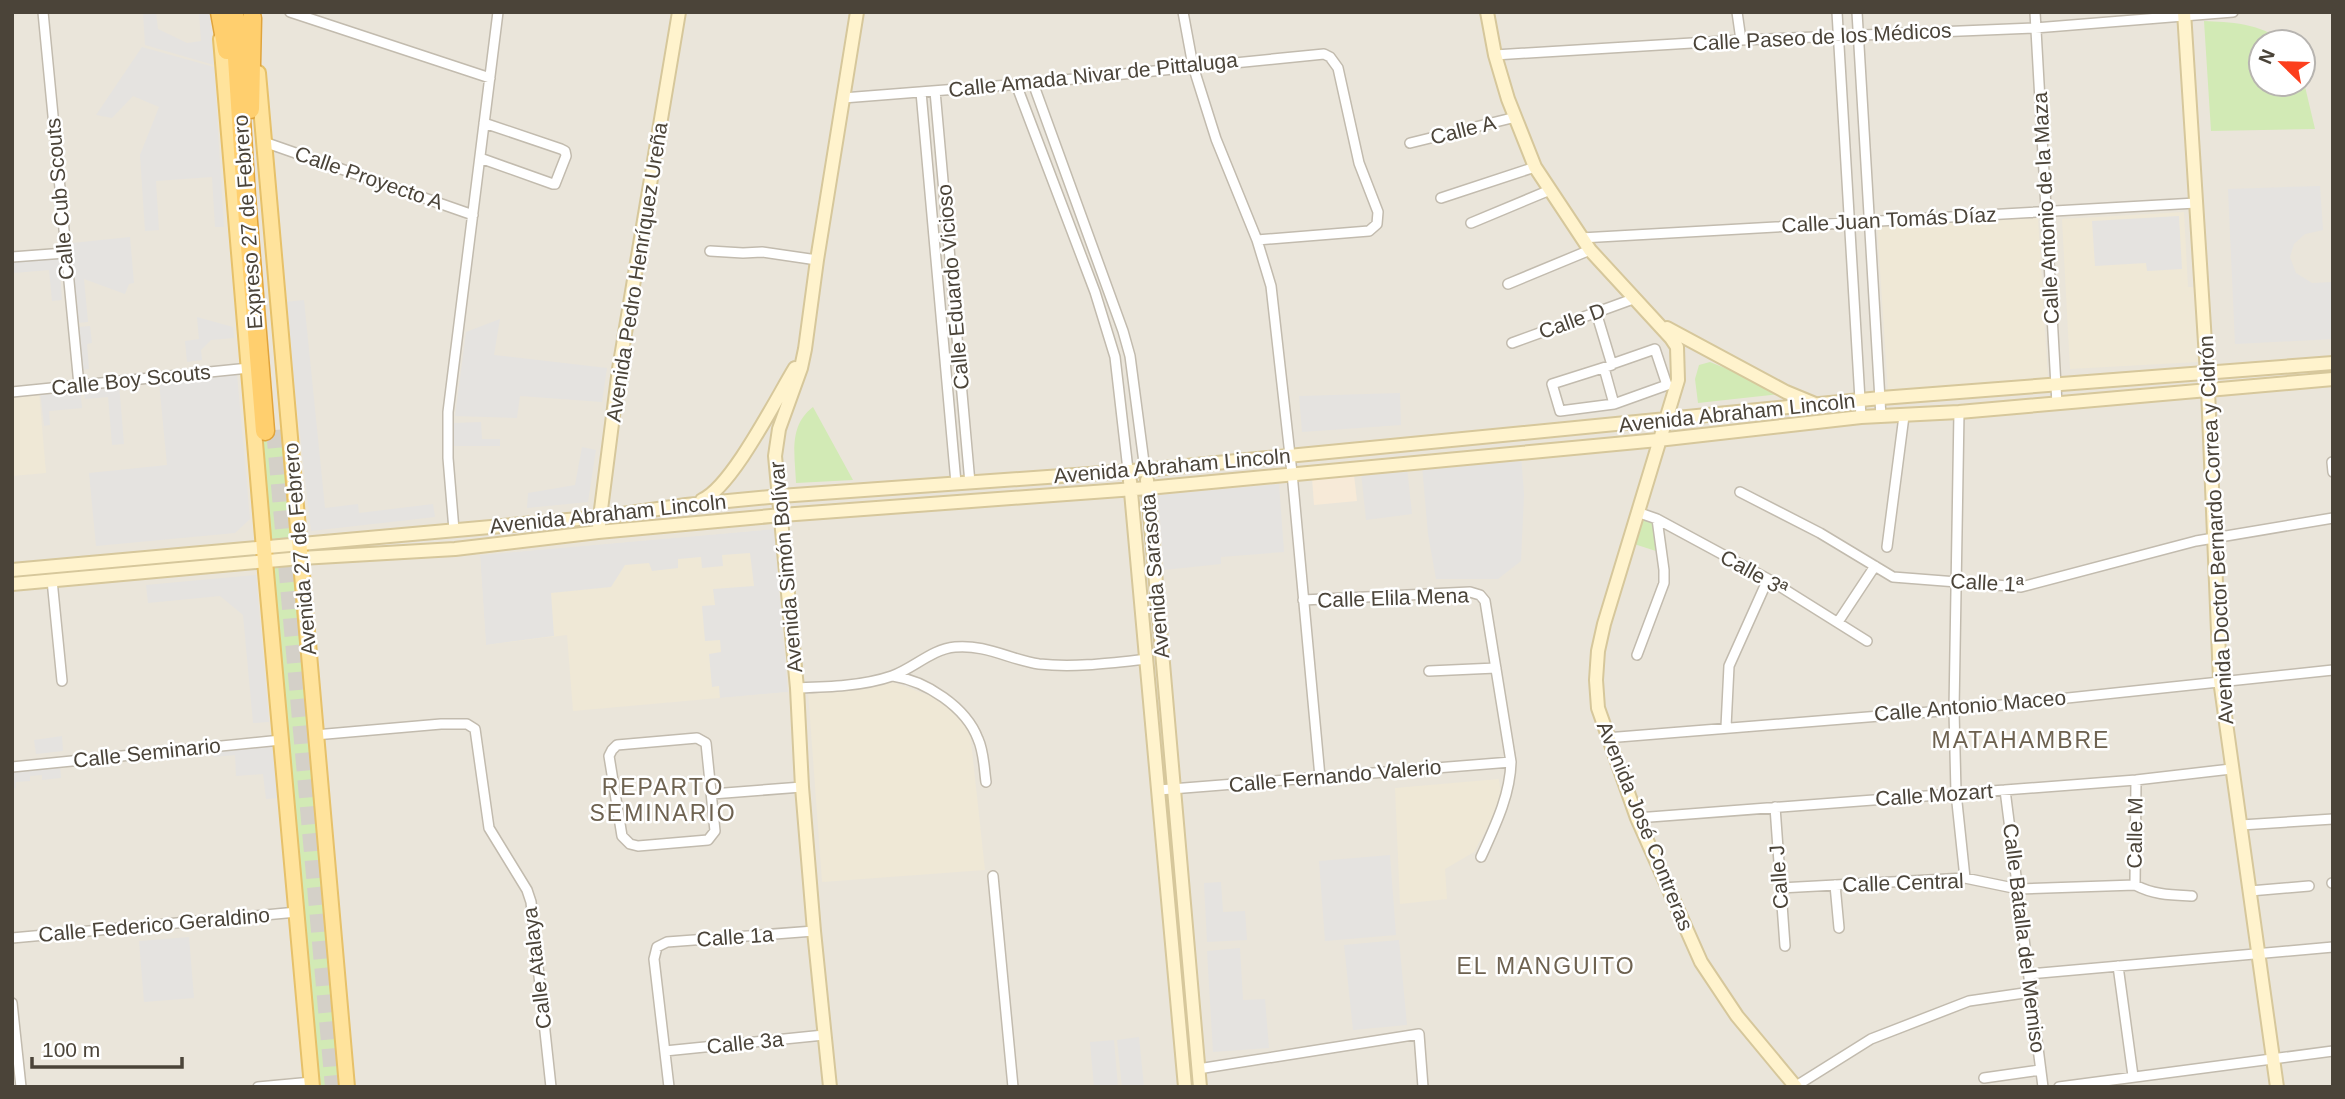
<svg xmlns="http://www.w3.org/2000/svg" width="2345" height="1099" viewBox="0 0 2345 1099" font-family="Arial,sans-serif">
<rect width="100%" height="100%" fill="#f6f3ec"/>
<path fill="#eae5da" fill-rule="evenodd" d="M 12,12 L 2333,12 L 2333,1087 L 12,1087 ZM 2261,42 L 2303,42 L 2303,84 L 2261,84 Z"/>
<path fill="#f7ead8" d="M 1354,475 L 1357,501 L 1314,505 L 1312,478 Z"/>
<path fill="#efe8d6" d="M 2184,212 L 2188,287 L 2194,287 L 2198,362 L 2070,369 L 2062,219 Z
M 2038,218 L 2048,377 L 1888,391 L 1877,225 Z
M 39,392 L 46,473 L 12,476 L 12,394 Z
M 774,529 L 788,692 L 573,711 L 567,635 L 486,645 L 480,555 Z
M 893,682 L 936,698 L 959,715 L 970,732 L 985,870 L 822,882 L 808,691 Z
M 1499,779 L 1501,796 L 1491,821 L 1474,852 L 1445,869 L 1447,899 L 1400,904 L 1395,788 Z"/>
<path fill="#d2eab5" d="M 2204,21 C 2228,22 2263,23 2281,42 L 2261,42 L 2261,84 L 2303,84 L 2303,78 L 2315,129 L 2211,131 Z
M 1710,362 L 1775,388 L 1780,394 L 1698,403 L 1695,379 L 1699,365 Z
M 813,407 L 853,480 L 796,483 C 795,455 788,426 813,407 Z
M 285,434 L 343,1087 L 315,1087 L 257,438 Z
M 1642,518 L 1653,521 L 1656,551 L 1634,544 Z"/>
<path fill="#e5e3e0" d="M 143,12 L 156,12 L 158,29 L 187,43 L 201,41 L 199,12 L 210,12 L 214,65 L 145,45 Z
M 142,47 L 214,67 L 224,227 L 215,227 L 212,177 L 156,181 L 159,230 L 145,231 L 140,155 L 159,107 L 133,96 L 112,118 L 96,115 Z
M 2320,186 L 2323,230 L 2305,234 L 2294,244 L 2290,257 L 2296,273 L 2312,283 L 2331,282 L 2333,339 L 2235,344 L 2228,189 Z
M 2179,216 L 2182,269 L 2147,271 L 2146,263 L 2095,266 L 2092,221 Z
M 130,237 L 134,283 L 129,284 L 125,294 L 84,279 L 88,322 L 78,323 L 72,243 Z
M 59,257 L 62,300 L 52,301 L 49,270 L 14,273 L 13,261 Z
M 304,300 L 325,508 L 358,504 L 359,513 L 433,504 L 435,517 L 311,531 L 285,302 Z
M 197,317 L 233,327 L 234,338 L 211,340 L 201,350 L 202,360 L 187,362 L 185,341 L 199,339 Z
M 500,319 L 494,355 L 607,368 L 602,402 L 520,396 L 517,418 L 455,416 L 466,332 Z
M 90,326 L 92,343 L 87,344 L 89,369 L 83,370 L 79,327 Z
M 237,374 L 250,519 L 235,533 L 96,546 L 89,473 L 167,465 L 159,382 Z
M 119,384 L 124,444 L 112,445 L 108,397 L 85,399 L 84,388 Z
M 80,387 L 82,408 L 49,411 L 50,425 L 44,426 L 40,391 Z
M 1400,393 L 1401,425 L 1302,432 L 1299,396 Z
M 481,422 L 482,439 L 500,439 L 500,446 L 453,446 L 453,423 Z
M 582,447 L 596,450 L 588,502 L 527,508 L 528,493 L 575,485 Z
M 1521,456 L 1524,494 L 1521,561 L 1498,579 L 1436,579 L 1428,534 L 1422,466 Z
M 1407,467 L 1412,514 L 1366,520 L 1361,472 Z
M 1279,484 L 1284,552 L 1221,557 L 1221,564 L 1164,570 L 1158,495 Z
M 774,529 L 788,692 L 720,698 L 719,686 L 712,687 L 709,654 L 721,652 L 720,640 L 705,641 L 702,606 L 715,605 L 713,589 L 754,586 L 750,553 L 722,555 L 723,566 L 702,568 L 701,557 L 678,559 L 678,568 L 652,571 L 649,563 L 625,565 L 611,587 L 551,593 L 554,636 L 486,645 L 480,555 Z
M 256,575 L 269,722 L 253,723 L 243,615 L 220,596 L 148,603 L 146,585 Z
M 62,736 L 63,751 L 36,754 L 34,740 Z
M 274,744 L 279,798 L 266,799 L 263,774 L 236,776 L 235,755 L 213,757 L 212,749 Z
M 60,764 L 61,778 L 42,780 L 42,775 L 30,776 L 30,781 L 16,782 L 16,788 L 12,789 L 12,769 Z
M 1390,855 L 1396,935 L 1325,941 L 1319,861 Z
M 1221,882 L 1223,912 L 1245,911 L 1247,940 L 1207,942 L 1204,883 Z
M 189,937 L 194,998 L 144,1002 L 139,941 Z
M 1399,940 L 1407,1025 L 1353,1030 L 1344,945 Z
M 1240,948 L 1243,1000 L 1265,999 L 1269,1048 L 1213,1052 L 1207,951 Z
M 1139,1037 L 1144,1087 L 1122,1087 L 1117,1040 Z
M 1114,1040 L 1118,1087 L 1094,1087 L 1090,1042 Z"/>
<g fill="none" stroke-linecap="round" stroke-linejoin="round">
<path stroke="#d4d0c8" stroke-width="18" stroke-dasharray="18 9" stroke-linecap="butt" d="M 275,430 L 334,1087"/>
<g stroke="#c2bbae" stroke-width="12">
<path id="street" d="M 43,12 L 79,385
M 290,12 L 490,78
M 1183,12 L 1193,66 L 1216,139 L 1257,240 L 1271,286 L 1292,473 L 1320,777
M 1737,12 L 1741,40
M 1837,12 L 1861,417
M 1857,12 L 1881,417
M 2035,12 L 2057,404
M 1495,55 L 1741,40 L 2035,28 L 2233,12
M 1033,83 L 1123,331 L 1130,356 L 1145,470
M 1016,84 L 1095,292 L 1115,357 L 1128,470
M 935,91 L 970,483
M 921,92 L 956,483
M 843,98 L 1033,83 L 1324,54 L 1330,57 L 1338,68 L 1359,163 L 1378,212 L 1377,224 L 1369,231 L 1257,240
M 264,142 L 473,215
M 1410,143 L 1516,117
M 480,158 L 553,184 L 555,184 L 566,156 L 565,151 L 561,149 L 484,123
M 1441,198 L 1535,167
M 1471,223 L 1550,190
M 1581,238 L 2196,203
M 710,251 L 743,253 L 762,252 L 817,260
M 12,257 L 65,253
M 1508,284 L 1590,250
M 1596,312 L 1612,365 L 1552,384 L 1560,411 L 1614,404
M 1512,343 L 1633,299
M 1604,368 L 1614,404 L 1667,385 L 1655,349 L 1612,364
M 12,392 L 249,368
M 1959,412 L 1954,710 L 1956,793 L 1965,878
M 2332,462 L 2333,472
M 1740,492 L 1820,533 L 1893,577 L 2021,587 L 2196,541 L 2333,518
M 1637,512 L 1657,519 L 1768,579 L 1867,641
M 454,530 L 448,458 L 448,412 L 498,12
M 1887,547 L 1904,416
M 52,580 L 62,681
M 1303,600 L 1470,592 L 1480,595 L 1485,601 L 1511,762 C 1510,796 1495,826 1481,857
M 1838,622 L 1875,566
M 1637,655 L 1664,583 L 1664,570 L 1657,519
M 1429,671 L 1496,668
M 893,676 C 926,681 966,707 978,739 C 984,752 984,768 986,782
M 797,688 C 828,687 863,686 892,676 C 914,668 932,649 955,647 C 985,644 1011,660 1039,664 C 1074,668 1111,663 1147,659
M 1726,727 L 1729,666 L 1768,579
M 315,735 L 441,724 L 467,724 L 475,729 L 489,828 L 527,890 L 531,902 L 551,1087
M 697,738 L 706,743 L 715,831 L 708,840 L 638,846 L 630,844 L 622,836 L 609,756 L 612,750 L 617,745 Z
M 1606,738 L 1954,710 L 2333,670
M 12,767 L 281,740
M 1159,790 L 1511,762
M 2005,790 L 2043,1087
M 712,794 L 802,787
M 1775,807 L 1785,946
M 1637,818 L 2136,780 L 2231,769
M 2241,825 L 2333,819
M 993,876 L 1013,1087
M 2332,883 L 2333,883
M 1835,885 L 1839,928
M 2135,885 L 2136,780
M 1780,888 L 1965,878 L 2018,889 L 2135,885 C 2154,895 2171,895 2192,896
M 2250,891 L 2309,886
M 12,938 L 297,912
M 2118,966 L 2133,1076
M 2029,974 L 2333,947
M 12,1003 L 21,1087
M 665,1051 L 824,1035
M 1198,1069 L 1419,1034 L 1423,1087
M 1984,1078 L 2040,1070
M 1796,1086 L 1871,1039 L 1969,1001 L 2031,992
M 258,1087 L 312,1082
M 669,1087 L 654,959 L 657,947 L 667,942 L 814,931
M 2059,1087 L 2333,1051"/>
</g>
<g stroke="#d6c79b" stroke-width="16">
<path id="secondary" d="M 1487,12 L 1495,55 L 1508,99 L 1535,167 L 1590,250 L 1671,338 L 1677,347 L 1678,380 L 1604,624 L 1598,651 L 1596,680 L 1598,708 L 1637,818 L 1701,962 L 1737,1016 L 1796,1087
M 2184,12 L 2208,390 L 2220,680 L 2277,1087
M 1667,328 L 1786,392 L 1815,404
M 1147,480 L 1200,1087
M 1130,481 L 1185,1087
M 702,500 C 732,487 776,399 795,368
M 599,525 L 619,369 L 679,12
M 12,570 L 601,517 L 686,505 L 780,496 L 1145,470 L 1881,398 L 2333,363
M 12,584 L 301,558 L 455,549 L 598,532 L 782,515 L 1148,488 L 1658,440 L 1861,417 L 1959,412 L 2333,379
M 830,1087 L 814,931 L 802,787 L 797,688 L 775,456 L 779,429 L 801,368 L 805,349 L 817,260 L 857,12"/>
</g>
<g stroke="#e6c16a" stroke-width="18">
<path id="primary" d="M 221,39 L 265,561 L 312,1087
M 258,73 L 347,1087"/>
</g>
<g stroke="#e0a43c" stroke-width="21">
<path id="highway" d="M 220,12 L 227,50
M 234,12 L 246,197 L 265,431
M 250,109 L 252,18"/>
</g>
<use href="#street" stroke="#fff" stroke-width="9"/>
<use href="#secondary" stroke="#fff3cd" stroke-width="12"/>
<use href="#primary" stroke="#ffe39c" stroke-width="14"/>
<use href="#highway" stroke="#ffcf6e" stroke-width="18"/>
</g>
<g text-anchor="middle" stroke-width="5" stroke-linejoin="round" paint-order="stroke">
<g font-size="21" fill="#4b4439" stroke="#fff">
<text transform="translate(1822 37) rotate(-3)" y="7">Calle Paseo de los Médicos</text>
<text transform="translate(1093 75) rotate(-6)" y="7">Calle Amada Nivar de Pittaluga</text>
<text transform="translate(1463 130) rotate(-14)" y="7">Calle A</text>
<text transform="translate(369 178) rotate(19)" y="7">Calle Proyecto A</text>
<text transform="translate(60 199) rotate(-95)" y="7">Calle Cub Scouts</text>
<text transform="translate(2046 208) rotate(-93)" y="7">Calle Antonio de la Maza</text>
<text transform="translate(1889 220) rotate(-3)" y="7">Calle Juan Tomás Díaz</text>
<text transform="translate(248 222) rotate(-94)" y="7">Expreso 27 de Febrero</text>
<text transform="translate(637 272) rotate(-81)" y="7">Avenida Pedro Henríquez Ureña</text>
<text transform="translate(953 287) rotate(-95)" y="7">Calle Eduardo Vicioso</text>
<text transform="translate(1572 321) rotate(-20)" y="7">Calle D</text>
<text transform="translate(131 380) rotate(-6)" y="7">Calle Boy Scouts</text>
<text transform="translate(1737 413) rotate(-6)" y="7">Avenida Abraham Lincoln</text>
<text transform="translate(1172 466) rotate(-5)" y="7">Avenida Abraham Lincoln</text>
<text transform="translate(608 514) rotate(-6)" y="7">Avenida Abraham Lincoln</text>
<text transform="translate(2216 530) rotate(-93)" y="7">Avenida Doctor Bernardo Correa y Cidrón</text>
<text transform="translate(300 549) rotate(-95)" y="7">Avenida 27 de Febrero</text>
<text transform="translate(786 567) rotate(-95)" y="7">Avenida Simón Bolívar</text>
<text transform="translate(1754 573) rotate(29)" y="7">Calle 3ª</text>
<text transform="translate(1155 576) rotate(-95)" y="7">Avenida Sarasota</text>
<text transform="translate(1987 583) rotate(3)" y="7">Calle 1ª</text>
<text transform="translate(1393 598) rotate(-2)" y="7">Calle Elila Mena</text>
<text transform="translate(1970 706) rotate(-5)" y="7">Calle Antonio Maceo</text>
<text transform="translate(147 753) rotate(-6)" y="7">Calle Seminario</text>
<text transform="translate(1335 776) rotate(-5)" y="7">Calle Fernando Valerio</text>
<text transform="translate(1934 795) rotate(-4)" y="7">Calle Mozart</text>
<text transform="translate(1645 826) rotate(68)" y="7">Avenida José Contreras</text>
<text transform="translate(2135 833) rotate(-89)" y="7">Calle M</text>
<text transform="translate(1779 877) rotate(-94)" y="7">Calle J</text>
<text transform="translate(1903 883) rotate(-2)" y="7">Calle Central</text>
<text transform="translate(154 925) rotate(-5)" y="7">Calle Federico Geraldino</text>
<text transform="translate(735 937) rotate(-4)" y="7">Calle 1a</text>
<text transform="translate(2024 938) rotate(83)" y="7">Calle Batalla del Memiso</text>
<text transform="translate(537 968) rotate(-97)" y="7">Calle Atalaya</text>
<text transform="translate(745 1043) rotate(-6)" y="7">Calle 3a</text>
</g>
<g font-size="23" letter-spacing="2" fill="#6e6250" stroke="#fff">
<text x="2021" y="748">MATAHAMBRE</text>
<text x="663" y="795">REPARTO<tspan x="663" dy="26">SEMINARIO</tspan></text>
<text x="1546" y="974">EL MANGUITO</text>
</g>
</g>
<rect width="2345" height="1099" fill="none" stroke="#4b4439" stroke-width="28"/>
<g transform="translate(2282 63) rotate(293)"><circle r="33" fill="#ffffff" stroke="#b7b4b0" stroke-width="2"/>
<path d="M0-5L12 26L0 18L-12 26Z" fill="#fc3f1d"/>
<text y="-10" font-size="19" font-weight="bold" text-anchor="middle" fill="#4b4439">N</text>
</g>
<path d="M32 1057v10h150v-10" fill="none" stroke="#4b4439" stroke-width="3.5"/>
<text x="42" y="1057" font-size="21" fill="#4b4439" stroke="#ffffff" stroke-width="5" paint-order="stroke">100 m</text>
</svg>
